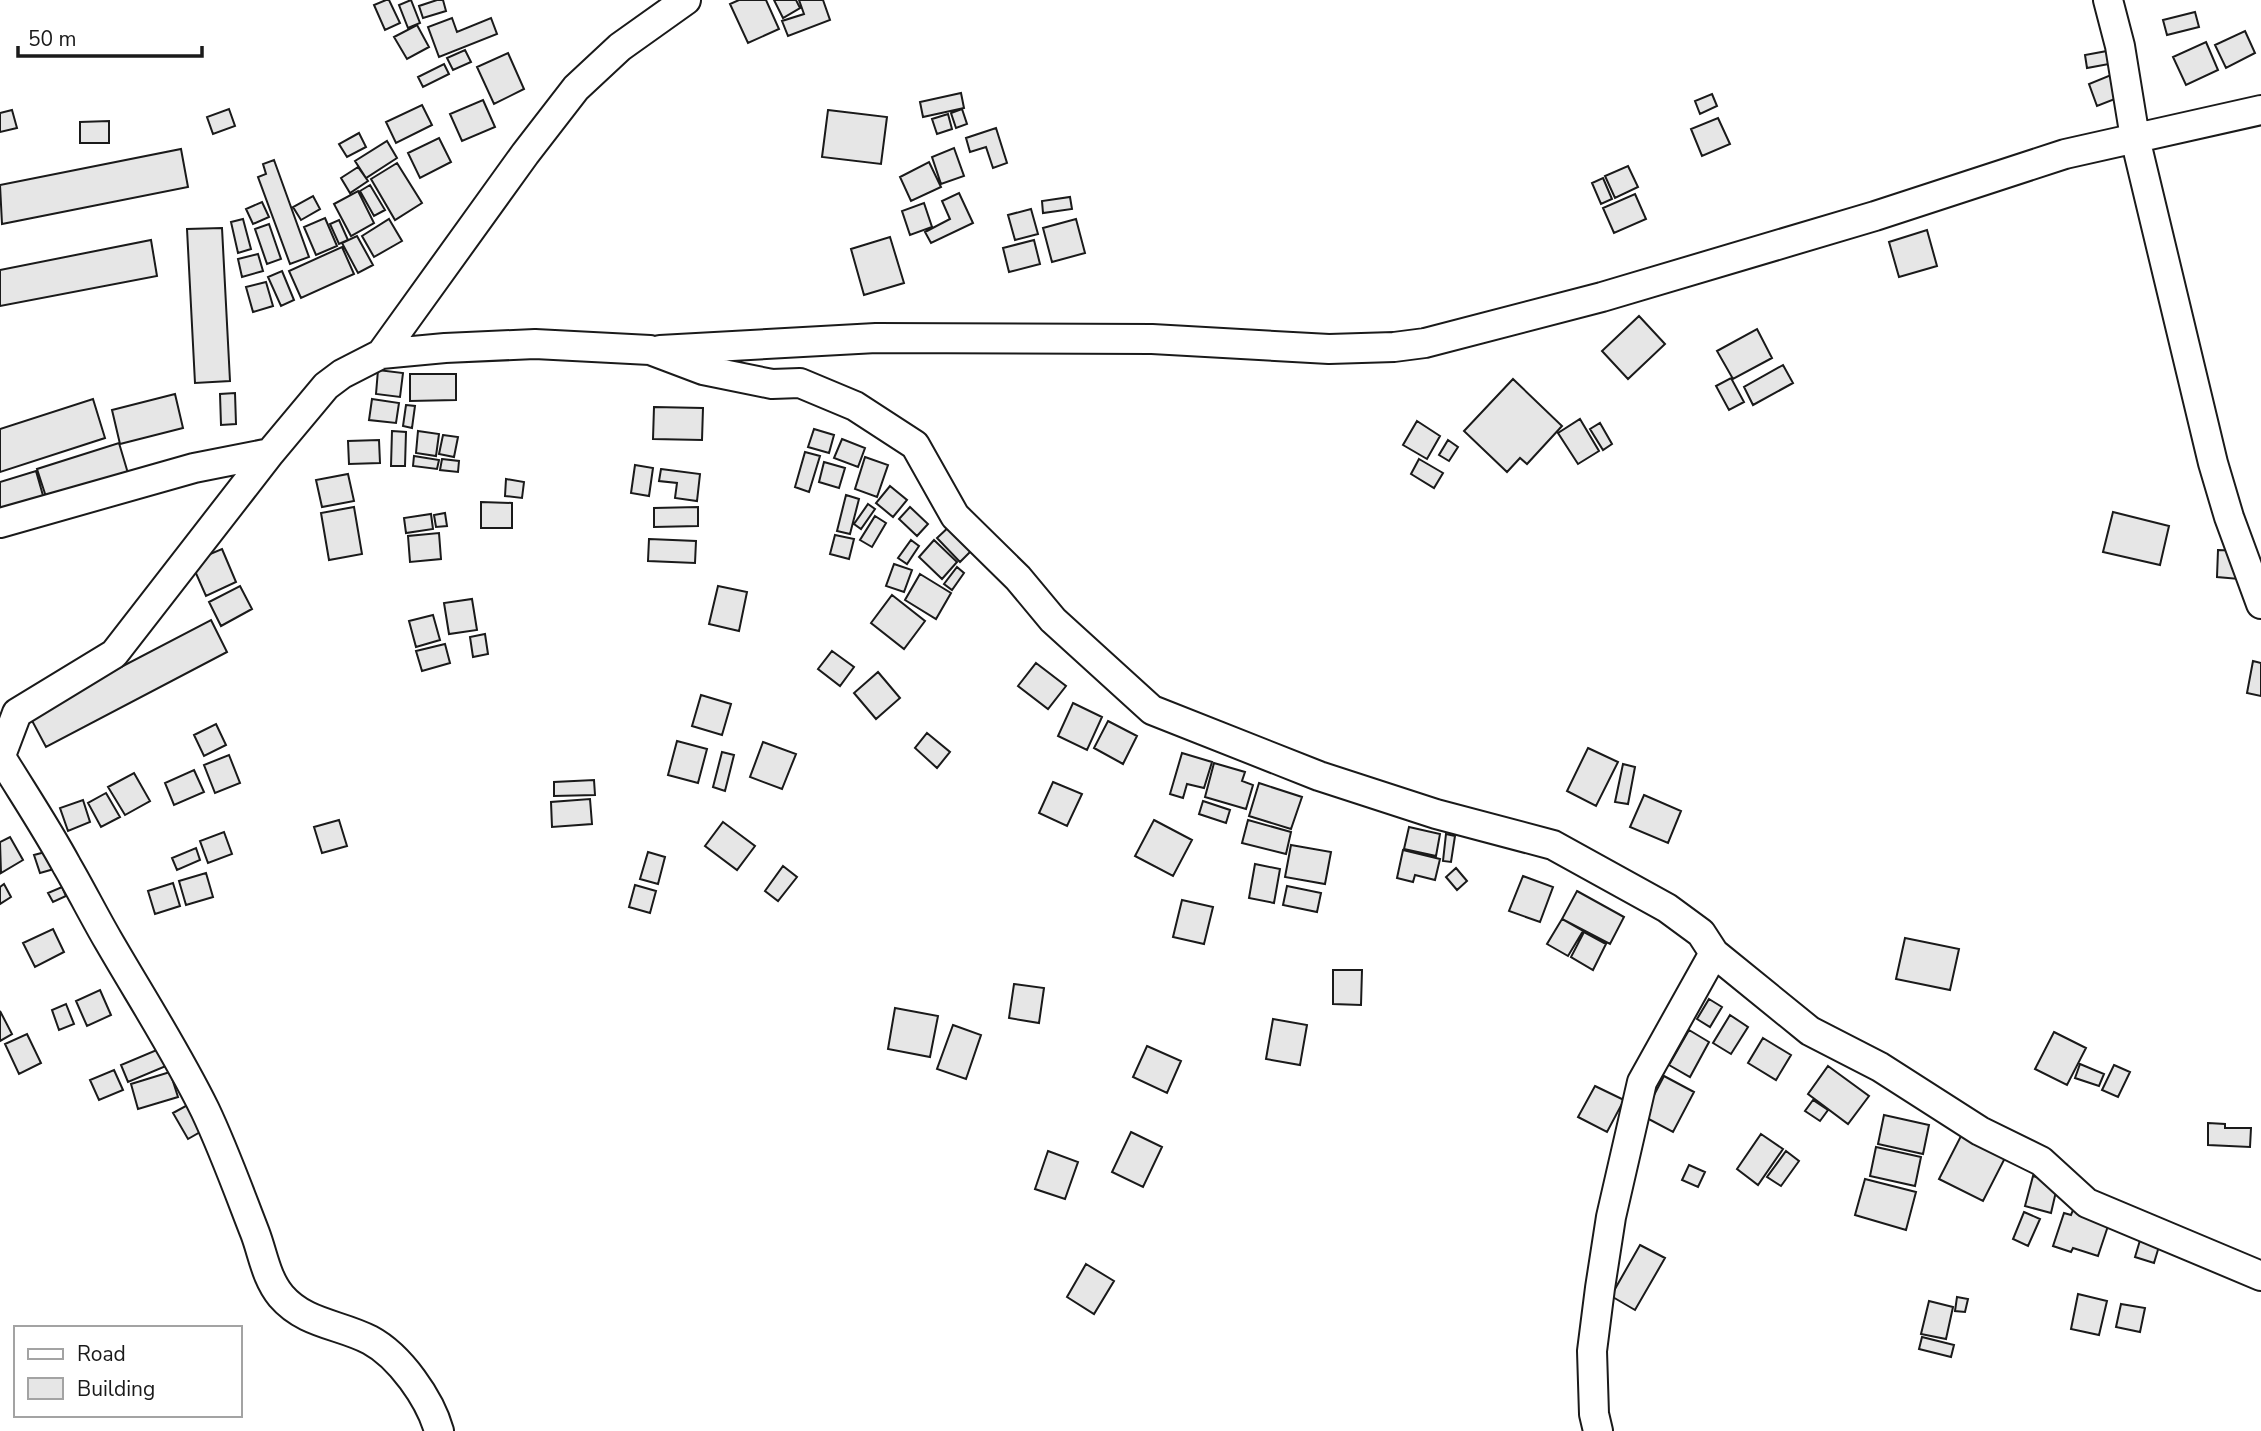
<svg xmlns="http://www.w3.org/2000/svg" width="2261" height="1431" viewBox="0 0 2261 1431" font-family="'Nunito Sans',sans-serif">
<rect width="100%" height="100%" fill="#fff"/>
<path fill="#e6e6e6" stroke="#1a1a1a" stroke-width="2" d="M 386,0 L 389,0 L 400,23 L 385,30 L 374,5 Z
M 411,0 L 420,23 L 408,28 L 399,5 Z
M 437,0 L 443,0 L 446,11 L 423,18 L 419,6 Z
M 739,0 L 766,0 L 779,29 L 748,43 L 730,4 Z
M 774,0 L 796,0 L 800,8 L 783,18 Z
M 799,0 L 823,0 L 830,20 L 788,36 L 782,21 L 804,14 Z
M 2195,12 L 2199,27 L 2167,35 L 2163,20 Z
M 452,18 L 457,32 L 491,18 L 497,34 L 439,57 L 428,27 Z
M 417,25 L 429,47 L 407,59 L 394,37 Z
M 2245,31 L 2255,53 L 2226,68 L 2215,45 Z
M 2206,42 L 2218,70 L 2186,85 L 2173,57 Z
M 465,50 L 471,62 L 453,70 L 447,58 Z
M 2107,51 L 2109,64 L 2087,68 L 2085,55 Z
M 508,53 L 524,89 L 494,104 L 477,67 Z
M 444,64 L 449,74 L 423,87 L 418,77 Z
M 2111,75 L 2120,97 L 2097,106 L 2089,84 Z
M 961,93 L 964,108 L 923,117 L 920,102 Z
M 1712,94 L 1717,106 L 1700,114 L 1695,101 Z
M 483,100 L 495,127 L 462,141 L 450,114 Z
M 422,105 L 432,125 L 396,143 L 386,122 Z
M 229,109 L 235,126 L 213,134 L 207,117 Z
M 962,109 L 967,124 L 956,128 L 951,113 Z
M 12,110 L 17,128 L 0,132 L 0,113 Z
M 828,110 L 887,117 L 881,164 L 822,157 Z
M 948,114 L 952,129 L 937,134 L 932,119 Z
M 1718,118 L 1730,144 L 1702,156 L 1691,129 Z
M 109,121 L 109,143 L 80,143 L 80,122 Z
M 996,128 L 1007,163 L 993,168 L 986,147 L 970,152 L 966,138 Z
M 359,133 L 366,147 L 347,157 L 339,144 Z
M 439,138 L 451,162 L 420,178 L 408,153 Z
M 387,141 L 397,158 L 366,178 L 355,161 Z
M 954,148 L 964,176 L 941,184 L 932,157 Z
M 181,149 L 188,187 L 2,224 L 0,185 Z
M 274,160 L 309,257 L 290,264 L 258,177 L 266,174 L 263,164 Z
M 929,162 L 941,187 L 911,201 L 900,177 Z
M 397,163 L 422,203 L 395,220 L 371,179 Z
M 1628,166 L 1638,187 L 1615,198 L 1605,176 Z
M 358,167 L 368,181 L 350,193 L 341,178 Z
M 1603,178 L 1612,199 L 1601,204 L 1592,183 Z
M 370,185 L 385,210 L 374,216 L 360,191 Z
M 358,191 L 374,223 L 351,236 L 334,204 Z
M 959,193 L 973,223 L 931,243 L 925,232 L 950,219 L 942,201 Z
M 1635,194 L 1646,219 L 1614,233 L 1603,208 Z
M 313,196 L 320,209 L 301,220 L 293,207 Z
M 1070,197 L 1072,209 L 1043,213 L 1042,201 Z
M 262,202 L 269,217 L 253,224 L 246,209 Z
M 924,203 L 932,227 L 910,235 L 902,211 Z
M 1031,209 L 1038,234 L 1015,240 L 1008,215 Z
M 325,218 L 337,246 L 316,255 L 304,227 Z
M 243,219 L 251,249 L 238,253 L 231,222 Z
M 389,219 L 402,241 L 374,257 L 362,236 Z
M 1076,219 L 1085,253 L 1052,262 L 1043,228 Z
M 339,220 L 348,240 L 339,244 L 330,224 Z
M 269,224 L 281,259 L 267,264 L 255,229 Z
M 222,228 L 230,381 L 195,383 L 187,229 Z
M 1927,230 L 1937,266 L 1899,277 L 1889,242 Z
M 357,236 L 373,265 L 358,273 L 342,243 Z
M 890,237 L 904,283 L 864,295 L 851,249 Z
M 151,240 L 157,276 L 0,306 L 0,270 Z
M 1034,240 L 1040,264 L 1009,272 L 1003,248 Z
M 342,247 L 354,274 L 301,298 L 289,271 Z
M 258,254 L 263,271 L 242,277 L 238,259 Z
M 282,271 L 294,300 L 281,306 L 268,277 Z
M 266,282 L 273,306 L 253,312 L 246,287 Z
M 1639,316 L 1665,344 L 1628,379 L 1602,351 Z
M 1757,329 L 1772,358 L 1733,379 L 1717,351 Z
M 1783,365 L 1793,383 L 1753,405 L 1744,387 Z
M 378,370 L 403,373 L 400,397 L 376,394 Z
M 410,374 L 456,374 L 456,400 L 410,401 Z
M 1731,378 L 1744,402 L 1729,410 L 1716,386 Z
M 1513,379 L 1562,426 L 1527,464 L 1520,458 L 1507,472 L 1464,431 Z
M 235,393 L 236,424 L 221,425 L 220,394 Z
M 175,394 L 183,428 L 120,444 L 112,410 Z
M 93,399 L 105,438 L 0,472 L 0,429 Z
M 372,399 L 399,403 L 396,423 L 369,420 Z
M 406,405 L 415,406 L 412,428 L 403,426 Z
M 654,407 L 703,408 L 702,440 L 653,439 Z
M 1580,419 L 1599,451 L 1578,464 L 1558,433 Z
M 1417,421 L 1440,436 L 1427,459 L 1403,445 Z
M 1600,423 L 1612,444 L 1603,450 L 1590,429 Z
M 814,429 L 834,435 L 829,453 L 808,447 Z
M 392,431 L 406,432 L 405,466 L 391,466 Z
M 418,431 L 439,434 L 436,456 L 416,453 Z
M 443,435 L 458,437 L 454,457 L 439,454 Z
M 842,439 L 865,448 L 858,467 L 834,458 Z
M 379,440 L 380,463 L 349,464 L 348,441 Z
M 1448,440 L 1458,447 L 1449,461 L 1439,455 Z
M 119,443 L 130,480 L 49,506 L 37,469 Z
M 805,452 L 820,456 L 809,492 L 795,487 Z
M 414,456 L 439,460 L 437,469 L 413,466 Z
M 865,457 L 888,465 L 877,497 L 855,489 Z
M 442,459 L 459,461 L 458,472 L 440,470 Z
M 1419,459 L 1443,473 L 1434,488 L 1411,474 Z
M 824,462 L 845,468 L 839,488 L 819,482 Z
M 635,465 L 653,468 L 649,496 L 631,493 Z
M 661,469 L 700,474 L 697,501 L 675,498 L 677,483 L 659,481 Z
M 36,471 L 46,506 L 0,520 L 0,482 Z
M 348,474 L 354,501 L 322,507 L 316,480 Z
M 506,479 L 524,482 L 522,498 L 505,496 Z
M 890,486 L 907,500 L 893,517 L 876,503 Z
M 846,495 L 859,499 L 850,534 L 837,531 Z
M 481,502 L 512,503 L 512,528 L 481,528 Z
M 868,504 L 875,509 L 861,529 L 854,524 Z
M 354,507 L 362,554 L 329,560 L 321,513 Z
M 698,507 L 698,526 L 654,527 L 654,508 Z
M 910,507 L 928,524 L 917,536 L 899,519 Z
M 2113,512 L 2169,526 L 2160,565 L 2103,552 Z
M 445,513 L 447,526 L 436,527 L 434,515 Z
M 431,514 L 433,529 L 406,533 L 404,518 Z
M 875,516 L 886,523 L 872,547 L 860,540 Z
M 952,524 L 975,547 L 960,562 L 937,538 Z
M 439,533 L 441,559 L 410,562 L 408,536 Z
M 835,535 L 854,539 L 849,559 L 830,554 Z
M 649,539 L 696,541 L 695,563 L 648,561 Z
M 911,540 L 919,546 L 907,564 L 898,558 Z
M 934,540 L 957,562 L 942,579 L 919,557 Z
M 222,549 L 236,582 L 206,596 L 191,562 Z
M 2218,550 L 2240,551 L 2239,579 L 2217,577 Z
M 894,564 L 912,570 L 904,592 L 886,586 Z
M 957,567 L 964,573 L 952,590 L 944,584 Z
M 920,574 L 951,593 L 936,619 L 905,600 Z
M 240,586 L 252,609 L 221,626 L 209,602 Z
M 718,586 L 747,592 L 739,631 L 709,624 Z
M 892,595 L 925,621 L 904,649 L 871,623 Z
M 472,599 L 477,630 L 449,634 L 444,603 Z
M 433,615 L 440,640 L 416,647 L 409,621 Z
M 211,620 L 227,652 L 46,747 L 29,715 Z
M 485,634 L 488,654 L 473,657 L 470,637 Z
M 445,644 L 450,663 L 422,671 L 416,651 Z
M 832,651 L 854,667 L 840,686 L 818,669 Z
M 2253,661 L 2261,663 L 2261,696 L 2247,693 Z
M 1036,663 L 1066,686 L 1048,709 L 1018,686 Z
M 878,672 L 900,698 L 876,719 L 854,693 Z
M 701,695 L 731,704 L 722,735 L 692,726 Z
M 1073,703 L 1102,717 L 1087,750 L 1058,736 Z
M 1108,721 L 1137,736 L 1123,764 L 1094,748 Z
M 216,724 L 226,745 L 204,756 L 194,735 Z
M 927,733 L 950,752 L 937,768 L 915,748 Z
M 677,741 L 707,749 L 698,783 L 668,775 Z
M 763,742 L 796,754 L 782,789 L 750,777 Z
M 1588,748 L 1618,762 L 1596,806 L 1567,791 Z
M 722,752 L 734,755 L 725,791 L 713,787 Z
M 1182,753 L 1212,762 L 1204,788 L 1187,784 L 1183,798 L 1170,794 Z
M 229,755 L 240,783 L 215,793 L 204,765 Z
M 1214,763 L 1245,772 L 1242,781 L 1253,785 L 1246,809 L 1205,797 Z
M 1623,764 L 1635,767 L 1628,804 L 1615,802 Z
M 194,770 L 204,792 L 174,805 L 165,783 Z
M 134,773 L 150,801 L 125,815 L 108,787 Z
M 594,780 L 595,795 L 554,796 L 554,782 Z
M 1053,782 L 1082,794 L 1067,826 L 1039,813 Z
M 1259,783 L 1302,797 L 1291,829 L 1249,816 Z
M 106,793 L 120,817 L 101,827 L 88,803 Z
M 1644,795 L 1681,811 L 1668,843 L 1630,827 Z
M 590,799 L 592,824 L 552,827 L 551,802 Z
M 83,800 L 90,822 L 68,831 L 60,808 Z
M 1203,801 L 1230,810 L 1226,823 L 1199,814 Z
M 339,820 L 347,846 L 322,853 L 314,827 Z
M 1154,820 L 1192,840 L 1173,876 L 1135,856 Z
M 1248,820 L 1291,832 L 1286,854 L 1242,843 Z
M 723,822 L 755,846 L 737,870 L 705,846 Z
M 1409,827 L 1440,834 L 1436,856 L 1404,849 Z
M 224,832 L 232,854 L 208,863 L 200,841 Z
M 1446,834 L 1455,836 L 1451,862 L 1443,861 Z
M 10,837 L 23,860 L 1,873 L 0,842 Z
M 1291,845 L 1331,852 L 1325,884 L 1285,877 Z
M 196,848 L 200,860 L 177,870 L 172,858 Z
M 1403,850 L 1440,859 L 1435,880 L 1415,875 L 1413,882 L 1397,878 Z
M 49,851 L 54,869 L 40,873 L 34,855 Z
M 648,852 L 665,857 L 658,884 L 640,879 Z
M 1255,864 L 1280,869 L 1274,903 L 1249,898 Z
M 783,866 L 797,877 L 778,901 L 765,891 Z
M 1456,868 L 1467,881 L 1457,890 L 1446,877 Z
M 206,873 L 213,897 L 186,905 L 179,881 Z
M 1523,876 L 1553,887 L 1540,922 L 1509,911 Z
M 173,883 L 180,906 L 155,914 L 148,891 Z
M 4,884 L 11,897 L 0,904 L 0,887 Z
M 635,885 L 656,891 L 650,913 L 629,907 Z
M 1287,886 L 1321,893 L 1317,912 L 1283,905 Z
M 62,887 L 66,896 L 53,902 L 48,893 Z
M 1577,891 L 1624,917 L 1610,944 L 1562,919 Z
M 1182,900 L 1213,907 L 1204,944 L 1173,937 Z
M 1562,919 L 1583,931 L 1568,956 L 1547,944 Z
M 53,929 L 64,952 L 35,967 L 23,943 Z
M 1584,932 L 1606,944 L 1593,970 L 1571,957 Z
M 1905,938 L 1959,949 L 1950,990 L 1896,979 Z
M 1333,970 L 1362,970 L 1361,1005 L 1333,1004 Z
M 1014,984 L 1044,988 L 1039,1023 L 1009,1018 Z
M 100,990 L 111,1015 L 87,1026 L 76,1001 Z
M 1709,999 L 1722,1007 L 1710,1027 L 1697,1019 Z
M 66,1004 L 74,1024 L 59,1030 L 52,1010 Z
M 895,1008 L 938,1016 L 930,1057 L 888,1049 Z
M 0,1011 L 12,1034 L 0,1041 Z
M 1730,1015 L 1748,1027 L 1731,1054 L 1713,1043 Z
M 1273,1019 L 1307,1025 L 1300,1065 L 1266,1059 Z
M 953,1025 L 981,1035 L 966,1079 L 937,1069 Z
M 1689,1030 L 1709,1042 L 1690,1077 L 1669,1065 Z
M 2054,1032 L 2086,1048 L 2067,1085 L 2035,1069 Z
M 27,1034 L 41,1063 L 19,1074 L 5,1044 Z
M 1763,1038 L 1791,1055 L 1776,1080 L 1748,1063 Z
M 1147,1046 L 1181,1061 L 1167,1093 L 1133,1077 Z
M 159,1049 L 166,1066 L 128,1082 L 121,1065 Z
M 2080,1064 L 2104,1074 L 2099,1086 L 2075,1078 Z
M 2114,1065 L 2130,1072 L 2118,1097 L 2102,1090 Z
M 1828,1066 L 1869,1096 L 1848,1124 L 1808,1094 Z
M 114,1070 L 123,1090 L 99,1100 L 90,1080 Z
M 170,1072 L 178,1097 L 138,1109 L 131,1084 Z
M 1664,1076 L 1694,1092 L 1673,1132 L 1643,1116 Z
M 1595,1086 L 1624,1100 L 1607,1132 L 1578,1117 Z
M 1813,1100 L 1828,1110 L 1820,1121 L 1805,1111 Z
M 193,1102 L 207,1128 L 188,1139 L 173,1113 Z
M 1884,1115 L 1929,1125 L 1923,1154 L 1878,1144 Z
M 2208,1123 L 2225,1124 L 2225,1128 L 2251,1128 L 2250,1147 L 2208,1145 Z
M 1131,1132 L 1162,1147 L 1143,1187 L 1112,1172 Z
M 1761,1134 L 1783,1149 L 1758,1185 L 1737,1169 Z
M 1961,1136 L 2005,1158 L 1983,1201 L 1939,1179 Z
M 1876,1147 L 1921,1157 L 1915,1186 L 1870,1176 Z
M 1048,1151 L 1078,1162 L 1065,1199 L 1035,1189 Z
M 1786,1151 L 1799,1161 L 1781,1186 L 1767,1177 Z
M 1689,1165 L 1705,1172 L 1698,1187 L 1682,1180 Z
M 2033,1176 L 2058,1183 L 2051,1213 L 2025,1206 Z
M 1865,1179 L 1916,1192 L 1906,1230 L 1855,1215 Z
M 2075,1205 L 2096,1212 L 2093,1221 L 2108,1226 L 2098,1256 L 2073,1248 L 2071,1252 L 2053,1246 L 2064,1213 L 2071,1215 Z
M 2024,1212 L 2040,1219 L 2028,1246 L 2013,1239 Z
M 2141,1237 L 2160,1243 L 2154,1263 L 2135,1257 Z
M 1640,1245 L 1665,1258 L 1635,1310 L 1611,1296 Z
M 1086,1264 L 1114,1281 L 1094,1314 L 1067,1297 Z
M 2078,1294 L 2107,1301 L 2099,1335 L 2071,1329 Z
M 1957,1297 L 1968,1299 L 1965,1312 L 1955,1311 Z
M 1929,1301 L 1953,1307 L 1946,1339 L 1921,1334 Z
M 2121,1304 L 2145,1308 L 2140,1332 L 2116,1327 Z
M 1922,1337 L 1954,1345 L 1951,1357 L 1919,1349 Z"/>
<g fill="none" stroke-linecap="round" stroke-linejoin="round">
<g stroke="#1a1a1a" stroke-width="32">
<path id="minor" d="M 2108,0 L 2120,46 L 2135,138 L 2213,463 L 2229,517 L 2261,604
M 660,350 L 876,338 L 1152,339 L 1329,349 L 1394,347 L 1425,343 L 1602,297 L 1875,216 L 2065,154 L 2261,110
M 381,354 L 525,154 L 576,88 L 620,47 L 686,0
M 0,523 L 194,468 L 270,453
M 1,757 C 23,793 47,829 67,866 C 81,890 94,916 108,940 C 141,997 176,1051 205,1110 C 224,1150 239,1192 255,1233 C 263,1254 266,1278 281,1296 C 305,1324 339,1324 370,1340 C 400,1356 430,1399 439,1431
M 0,758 L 17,713 L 114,654 L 270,453 L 326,386 L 342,374 L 381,354 L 445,348 L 535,344 L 650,350 L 703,370 L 772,384 L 800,383 L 855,406 L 915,445 L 955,516 L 1018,578 L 1053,620 L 1152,710 L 1319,776 L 1436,814 L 1553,845 L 1667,908 L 1701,933 L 1714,953 L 1810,1031 L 1880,1067 L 1980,1131 L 2041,1161 L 2087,1203 L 2261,1276
M 1598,1431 L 1594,1414 L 1592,1351 L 1600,1288 L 1611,1217 L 1642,1082 L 1714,953"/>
</g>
<use href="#minor" stroke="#fff" stroke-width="28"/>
</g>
<rect x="14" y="1326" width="228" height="91" fill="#ffffff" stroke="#a3a3a3" stroke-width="2"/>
<rect x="28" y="1349" width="35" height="10" fill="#ffffff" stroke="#a3a3a3" stroke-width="2"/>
<text x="77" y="1361" font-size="21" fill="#1a1a1a">Road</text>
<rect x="28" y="1378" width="35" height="21" fill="#e6e6e6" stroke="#a3a3a3" stroke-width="2"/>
<text x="77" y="1396" font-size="21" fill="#1a1a1a">Building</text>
<path d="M18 46v10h184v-10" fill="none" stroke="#1a1a1a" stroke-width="3.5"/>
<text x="28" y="46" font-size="21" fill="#1a1a1a" stroke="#ffffff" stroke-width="5" paint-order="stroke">50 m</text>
</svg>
